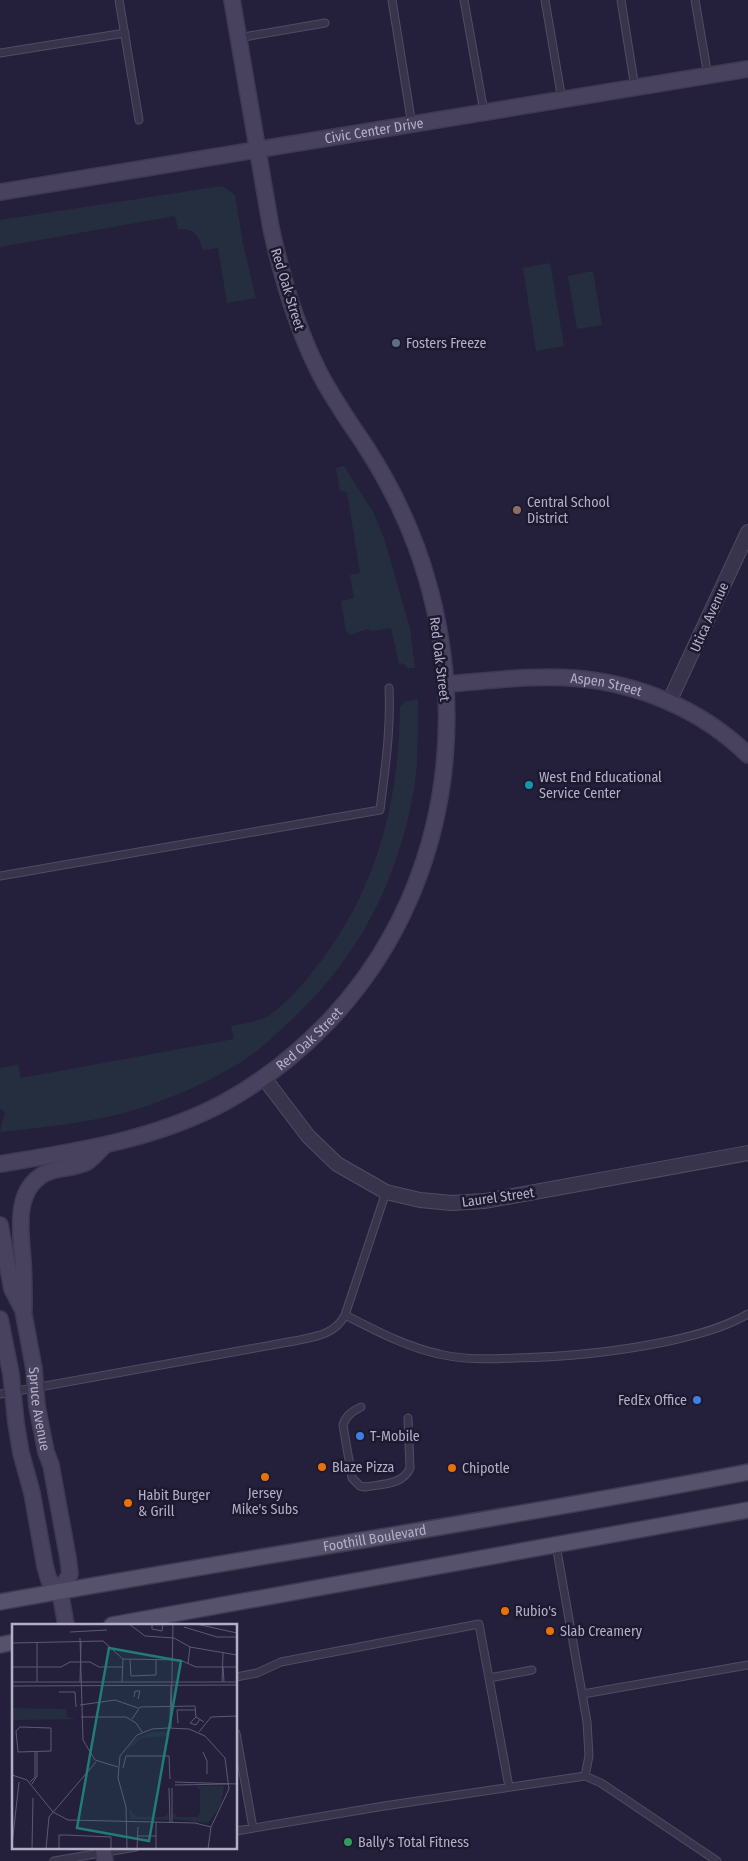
<svg xmlns="http://www.w3.org/2000/svg" width="748" height="1861" viewBox="0 0 748 1861" font-family="'Fira Sans Condensed',sans-serif">
<rect width="100%" height="100%" fill="#24203b"/>
<path fill="#252e3f" d="M 222,186 L 235,195 L 243,244 L 256,298 L 227,303 L 218,248 L 203,250 C 199,235 193,228 178,229 L 175,216 L 0,247 L 0,220 Z
M 550,263 L 564,346 L 536,351 L 523,268 Z
M 593,271 L 602,325 L 577,329 L 568,276 Z
M 344,466 L 373,512 L 384,538 L 410,629 L 415,668 L 407,668 L 404,664 L 399,663 L 391,628 L 372,631 L 367,629 L 351,635 L 346,632 L 341,601 L 354,598 L 350,575 L 360,573 L 347,492 L 340,491 L 336,468 Z
M 418,699 C 417,729 419,760 414,789 C 398,882 357,961 287,1024 C 272,1038 256,1053 238,1064 C 205,1084 167,1100 131,1111 C 89,1123 44,1127 0,1132 L 5,1112 L 0,1109 L 0,1068 L 18,1065 L 21,1078 L 234,1039 L 231,1026 C 243,1024 257,1022 268,1016 C 287,1004 307,980 321,961 C 378,885 399,801 400,707 L 404,702 Z"/>
<g fill="none" stroke-linecap="round" stroke-linejoin="round">
<g stroke="#504c63" stroke-width="9">
<path id="lane" d="M 119,0 L 139,120
M 392,0 L 412,125
M 464,0 L 484,112
M 545,0 L 562,100
M 621,0 L 635,88
M 695,0 L 708,76
M 238,38 L 325,23
M 0,53 L 125,33
M 0,876 L 380,810 C 385,768 391,731 389,688
M 345,1315 C 375,1330 406,1347 439,1354 C 463,1360 490,1359 515,1358 C 568,1357 617,1352 669,1341 C 697,1335 723,1328 748,1314
M 0,1394 L 294,1341 C 314,1337 335,1335 345,1315 L 386,1192
M 361,1407 C 353,1411 346,1415 343,1425 L 352,1478 L 360,1486 L 365,1487 C 382,1484 403,1485 410,1468 L 408,1418
M 556,1545 L 587,1722 L 589,1756 L 585,1776
M 236,1677 L 257,1673 L 281,1662 L 479,1624 L 509,1787
M 489,1678 L 532,1670
M 583,1694 L 748,1665
M 236,1733 L 253,1828
M 236,1831 L 384,1806 L 585,1776 L 601,1783 L 717,1861
M 54,1861 L 136,1847"/>
</g>
<g stroke="#504c63" stroke-width="16">
<path id="street" d="M 669,702 L 748,532
M 264,1078 L 308,1136 L 337,1164 L 386,1192 L 420,1200 L 452,1203 L 485,1201 L 748,1153"/>
</g>
<g stroke="#3e3a51" stroke-width="18">
<g id="secondary">
<path id="s1" d="M 0,192 L 748,69"/>
<path id="s2" d="M 446,684 C 488,681 531,675 573,678 C 638,683 701,709 748,755"/>
<path id="s3" d="M 0,1164 C 77,1151 155,1140 225,1102 C 263,1081 297,1054 327,1023 C 449,896 476,709 416,546 C 403,511 386,478 366,447 C 350,423 333,399 320,374 C 296,327 282,278 271,228 L 232,0"/>
<path id="s4" d="M 0,1225 L 12,1289 L 23,1310 L 34,1369 L 37,1406 L 46,1452 L 51,1465 L 68,1558 L 70,1574 L 60,1591"/>
<path d="M 24,1309 C 24,1293 24,1278 23,1262 C 21,1233 13,1191 44,1174 C 57,1167 72,1169 85,1163 C 92,1160 99,1150 105,1145"/>
<path d="M 0,1319 L 11,1374 L 16,1423 L 21,1453 L 32,1493 L 45,1566 L 49,1580 L 60,1591 L 66,1625"/>
<path d="M 103,1847 L 105,1861"/>
</g>
</g>
<g stroke="#3e3a51" stroke-width="18">
<g id="primary">
<path id="s5" d="M 0,1602 C 249,1557 500,1520 748,1472"/>
<path d="M 112,1625 L 748,1510"/>
<path d="M 0,1645 L 14,1642"/>
</g>
</g>
<use href="#lane" stroke="#38344b" stroke-width="7"/>
<use href="#street" stroke="#38344b" stroke-width="14"/>
<use href="#secondary" stroke="#48425e" stroke-width="15"/>
<use href="#primary" stroke="#56526b" stroke-width="15"/>
</g>
<circle fill="#5c6f8a" stroke="#1d1930" stroke-width="2" cx="396" cy="343" r="5"/>
<circle fill="#8d6e63" stroke="#1d1930" stroke-width="2" cx="517" cy="510" r="5"/>
<circle fill="#0f9aa8" stroke="#1d1930" stroke-width="2" cx="529" cy="785" r="5"/>
<g fill="#3f7fe0" stroke="#1d1930" stroke-width="2">
<circle cx="697" cy="1400" r="5"/>
<circle cx="360" cy="1436" r="5"/>
</g>
<g fill="#e8710a" stroke="#1d1930" stroke-width="2">
<circle cx="322" cy="1467" r="5"/>
<circle cx="452" cy="1468" r="5"/>
<circle cx="265" cy="1477" r="5"/>
<circle cx="128" cy="1503" r="5"/>
<circle cx="505" cy="1611" r="5"/>
<circle cx="550" cy="1631" r="5"/>
</g>
<circle fill="#2e9e5b" stroke="#1d1930" stroke-width="2" cx="348" cy="1842" r="5"/>
<g text-anchor="middle" stroke-width="5" stroke-linejoin="round" paint-order="stroke">
<g font-size="14" fill="#b4afc7" stroke="#1d1930">
<text dy="5" stroke="none"><textPath href="#s1" startOffset="379">Civic Center Drive</textPath></text>
<text transform="translate(288 289) rotate(73)" y="5">Red Oak Street</text>
<text transform="translate(709 617) rotate(-66)" y="5">Utica Avenue</text>
<text transform="translate(440 659) rotate(83)" y="5">Red Oak Street</text>
<text dy="5" stroke="none"><textPath href="#s2" startOffset="161">Aspen Street</textPath></text>
<text dy="5" stroke="none"><textPath href="#s3" startOffset="340">Red Oak Street</textPath></text>
<text transform="translate(498 1197) rotate(-8)" y="5">Laurel Street</text>
<text dy="5" stroke="none"><textPath href="#s4" startOffset="189">Spruce Avenue</textPath></text>
<text dy="5" stroke="none"><textPath href="#s5" startOffset="380">Foothill Boulevard</textPath></text>
</g>
<g font-size="14" fill="#b4afc7" stroke="#1d1930" text-anchor="start">
<text x="406" y="348">Fosters Freeze</text>
<text x="527" y="507">Central School<tspan x="527" dy="16">District</tspan></text>
<text x="539" y="782">West End Educational<tspan x="539" dy="16">Service Center</tspan></text>
<text x="687" y="1405" text-anchor="end">FedEx Office</text>
<text x="370" y="1441">T-Mobile</text>
<text x="332" y="1472">Blaze Pizza</text>
<text x="462" y="1473">Chipotle</text>
<text x="265" y="1498" text-anchor="middle">Jersey<tspan x="265" dy="16">Mike's Subs</tspan></text>
<text x="138" y="1500">Habit Burger<tspan x="138" dy="16">&amp; Grill</tspan></text>
<text x="515" y="1616">Rubio's</text>
<text x="560" y="1636">Slab Creamery</text>
<text x="358" y="1847">Bally's Total Fitness</text>
</g>
</g>
<g transform="translate(12 1624)">
<rect width="225" height="225" fill="#24203b"/>
<path d="M 0,84 L 54,85 L 55,93 L 65,95 L 0,96 ZM 140,108 L 156,108 L 157,112 L 129,114 L 116,126 L 109,142 L 118,121 L 125,114 ZM 183,162 L 212,162 L 209,181 L 196,199 L 161,195 L 161,189 L 166,193 L 185,193 L 188,189 L 188,166 ZM 117,184 L 124,193 L 152,193 L 156,190 L 157,196 L 119,195 Z" fill="#252e3f"/>
<path fill="none" stroke="#5e5973" stroke-width="1" d="M 117,0 L 133,12 L 162,14 L 178,23 L 225,31M 140,0 L 140,5 L 150,7 L 151,0M 184,0 L 225,9M 172,3 L 205,13 L 225,13M 58,8 L 95,6M 68,14 L 71,116 L 83,136 L 106,143M 0,19 L 91,17 L 111,35 L 168,36 L 184,43 L 224,43M 25,19 L 25,58M 118,36 L 119,52 L 144,51 L 144,36M 176,40 L 178,23M 0,43 L 49,43 L 58,38 L 78,38 L 87,43 L 110,43M 211,43 L 212,58M 0,58 L 225,58M 68,58 L 69,18M 110,58 L 111,35M 210,58 L 211,29M 0,62 L 225,61M 47,68 L 63,68 L 64,83M 122,73 L 123,67 L 128,67 L 126,75M 68,81 L 103,76 L 126,84M 69,93 L 114,93 L 124,99 L 130,108M 184,93 L 178,99 L 184,101 L 188,95M 120,95 L 128,83 L 183,82 L 184,93 L 192,98M 158,95 L 159,62M 166,99 L 165,86 L 183,86M 8,103 L 39,104 L 39,127 L 6,128 L 4,107 ZM 159,104 L 161,0M 187,108 L 199,93 L 225,92M 191,128 L 195,137 L 195,150M 111,144 L 114,132 L 157,132 L 158,155M 0,151 L 15,156 L 41,188 L 56,196 L 183,199 L 199,203M 18,158 L 23,153 L 23,128M 163,158 L 225,160M 20,160 L 25,152 L 25,128M 163,161 L 216,160M 157,164 L 158,199M 160,199 L 160,164M 126,212 L 144,212M 0,221 L 7,158M 20,225 L 21,174M 34,225 L 37,193 L 84,138M 47,225 L 47,211 L 54,211 L 99,213 L 99,225M 115,225 L 114,183 L 106,154 L 108,132 L 125,111 L 140,105 L 156,104 L 177,105 L 193,112 L 213,134 L 217,165 L 199,203 L 196,225M 125,225 L 126,203M 144,225 L 144,198"/>
<path fill="#207c77" fill-opacity="0.15" stroke="#207c77" stroke-width="2.5" d="M 97,24 L 169,37 L 137,217 L 65,204 Z"/>
<rect width="225" height="225" fill="none" stroke="#b4afc7" stroke-width="2.5"/>
</g>
</svg>
